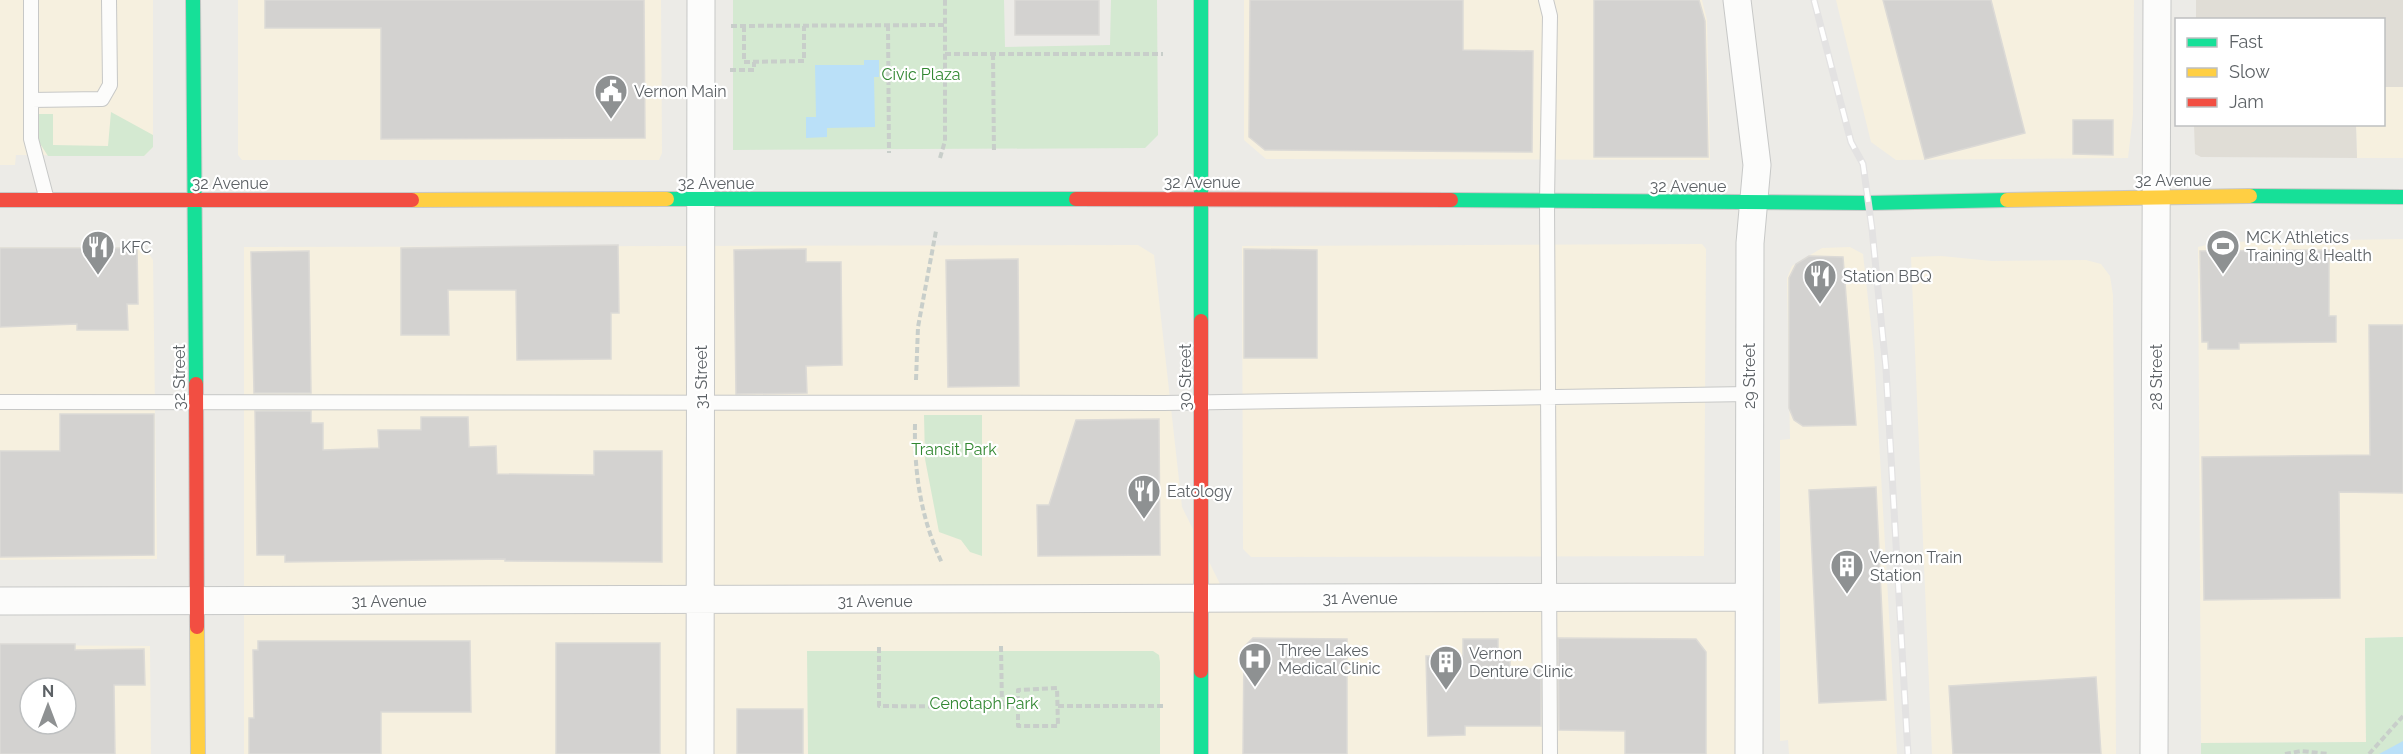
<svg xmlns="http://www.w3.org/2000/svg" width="2403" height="754" viewBox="0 0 2403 754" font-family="Raleway,sans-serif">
<rect width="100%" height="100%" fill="#ecebe7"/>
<path fill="#f6f0df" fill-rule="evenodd" d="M 0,0 L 153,0 L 153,147 L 144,156 L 16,155 L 15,165 L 0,165 Z
M 238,0 L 661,0 L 662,153 L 659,160 L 242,160 L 238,155 Z
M 1244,0 L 1702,0 L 1707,20 L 1710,160 L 1266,159 L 1244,140 Z
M 1836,0 L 2134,0 L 2133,115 L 2128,158 L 1896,160 L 1871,142 Z
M 2384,87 L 2403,87 L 2403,158 L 2357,158 L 2356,125 L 2384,124 Z
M 2403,239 L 2403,637 L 2365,638 L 2366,742 L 2201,743 L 2198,247 L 2219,242 Z
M 1702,244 L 1706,249 L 1704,556 L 1251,557 L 1243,549 L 1242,246 Z
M 1138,245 L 1154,255 L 1182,507 L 1220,584 L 1242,598 L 1749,597 L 1749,754 L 244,754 L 244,247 Z
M 0,247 L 144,247 L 153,260 L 157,559 L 0,560 Z
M 1850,247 L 1863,254 L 1874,353 L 1897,754 L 1789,754 L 1788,740 L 1780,741 L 1780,440 L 1790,439 L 1787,278 L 1792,266 L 1822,248 Z
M 1941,256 L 1992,261 L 2086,260 L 2101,264 L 2110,276 L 2113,295 L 2116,754 L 1932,754 L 1911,257 Z
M 0,645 L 150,646 L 151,754 L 0,754 ZM 30,688 L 66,688 L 66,724 L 30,724 Z"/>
<path fill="#e0ddd6" d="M 2196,0 L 2403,0 L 2403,87 L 2384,87 L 2384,20 L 2196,19 Z
M 2194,125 L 2356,125 L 2357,158 L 2201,157 L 2195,154 Z"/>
<path fill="#d4e9d1" d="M 733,0 L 1004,0 L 1005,47 L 1110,45 L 1111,0 L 1157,0 L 1158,135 L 1145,148 L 733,150 Z
M 111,112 L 153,135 L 153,147 L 144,156 L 48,156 L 39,142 L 37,114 L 53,114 L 53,145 L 108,146 Z
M 924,415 L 982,415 L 982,556 L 970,552 L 961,540 L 939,532 L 925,459 Z
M 2403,637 L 2403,754 L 2201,754 L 2201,743 L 2366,742 L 2365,638 Z
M 807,651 L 1153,651 L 1159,655 L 1160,662 L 1160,754 L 808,754 Z"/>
<path fill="#bae0f8" d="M 864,60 L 879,60 L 879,77 L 874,77 L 875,127 L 827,128 L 827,137 L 806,138 L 806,117 L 816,117 L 815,65 L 864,65 Z
M 2403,741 L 2403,754 L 2379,754 Z"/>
<path fill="#d3d2d0" stroke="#dcdad6" stroke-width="1.5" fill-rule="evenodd" d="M 265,0 L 644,0 L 645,138 L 381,139 L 381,28 L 265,28 Z
M 1015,0 L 1099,0 L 1099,35 L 1015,35 Z
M 1250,0 L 1463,0 L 1463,50 L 1533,51 L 1532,152 L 1265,150 L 1249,137 Z
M 1594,0 L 1699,0 L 1705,21 L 1708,157 L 1594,157 Z
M 1883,0 L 1991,0 L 2025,133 L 1925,159 Z
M 2073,120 L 2113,120 L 2113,155 L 2073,154 Z
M 618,245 L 619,313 L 611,313 L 611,359 L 517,360 L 516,290 L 448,290 L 449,335 L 401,335 L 401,248 Z
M 0,248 L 137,248 L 138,304 L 127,304 L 128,330 L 77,330 L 77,324 L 0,327 Z
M 806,249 L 806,262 L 841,262 L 842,365 L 806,366 L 807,393 L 736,394 L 734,250 Z
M 1244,249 L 1317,250 L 1317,358 L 1244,358 Z
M 2329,250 L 2329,316 L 2336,316 L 2336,342 L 2239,343 L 2239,349 L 2208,349 L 2208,342 L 2202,342 L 2200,251 Z
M 309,251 L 311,393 L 254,393 L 251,252 Z
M 1809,256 L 1843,257 L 1856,425 L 1803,426 L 1794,420 L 1789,408 L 1789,278 L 1796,264 Z
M 1018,259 L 1019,386 L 948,387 L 946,260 Z
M 2369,325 L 2403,325 L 2403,493 L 2339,492 L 2340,598 L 2204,600 L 2202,457 L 2370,455 Z
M 255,411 L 311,411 L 311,423 L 323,423 L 323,450 L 379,448 L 378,430 L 421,430 L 421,417 L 468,417 L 469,447 L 496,446 L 497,474 L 594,475 L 594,451 L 662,451 L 662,562 L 505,561 L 505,559 L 285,562 L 285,555 L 257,555 Z
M 60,414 L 154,414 L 154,555 L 0,557 L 0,451 L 60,451 Z
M 1159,419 L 1160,555 L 1038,556 L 1037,505 L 1049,505 L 1076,420 Z
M 1876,487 L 1886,700 L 1819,703 L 1809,490 Z
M 1253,638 L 1347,639 L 1347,754 L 1243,754 L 1244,647 Z
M 1558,638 L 1696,639 L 1706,652 L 1706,754 L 1625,754 L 1625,731 L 1559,730 Z
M 1463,639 L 1498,639 L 1498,656 L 1510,656 L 1510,669 L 1541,669 L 1541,726 L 1465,726 L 1465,735 L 1428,736 L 1426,656 L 1463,656 Z
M 258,641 L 470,641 L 471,712 L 381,712 L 381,754 L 249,754 L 249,718 L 254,718 L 253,650 L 258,650 Z
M 556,643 L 660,643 L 660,754 L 556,754 Z
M 0,644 L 75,644 L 75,650 L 144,649 L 145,685 L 114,685 L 115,754 L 0,754 ZM 30,688 L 66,688 L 66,724 L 30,724 Z
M 2096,677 L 2101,754 L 1953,754 L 1949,686 Z
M 737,709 L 803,709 L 803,754 L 737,754 Z"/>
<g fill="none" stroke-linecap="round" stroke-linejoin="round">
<g stroke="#c7c8c7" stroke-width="16">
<path id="lane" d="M 31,0 L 31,139 L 47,200
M 1546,0 L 1550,16 L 1547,201 L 1550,754
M 31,100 L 102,99 L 110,85 L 109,0
M 0,402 L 1164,403 L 1749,394"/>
</g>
<g stroke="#c7c8c7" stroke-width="29">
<path id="street" d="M 1737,0 L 1757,165 L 1750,243 L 1749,754
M 0,601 L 1749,597
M 700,754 L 701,0
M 2154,754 L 2157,0"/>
</g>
<g stroke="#c8c8c7" stroke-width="16">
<path id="fast" d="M 193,0 L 196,384
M 1201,0 L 1201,321
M 2250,196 L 2403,197
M 667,199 L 1076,199
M 1451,200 L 1869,203 L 2007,200
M 1201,671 L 1201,754"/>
</g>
<g stroke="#c8c8c7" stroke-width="16">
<path id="slow" d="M 412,200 L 667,199
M 2007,200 L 2250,196
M 197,627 L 198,754"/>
</g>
<g stroke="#c8c8c7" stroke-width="16">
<path id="jam" d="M 1076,199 L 1451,200
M 0,200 L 412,200
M 1201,321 L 1201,671
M 196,384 L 197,627"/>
</g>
<path stroke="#c8ceca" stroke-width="4" stroke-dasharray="6 3" stroke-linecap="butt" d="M 888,25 L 889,153
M 731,26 L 945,25
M 744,26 L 744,62 L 804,61 L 804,26
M 945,54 L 1163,54
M 993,54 L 994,153
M 730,70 L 754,70 L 754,62
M 940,158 L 945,141 L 945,0
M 916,380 L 918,327 L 936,231
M 915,424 C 914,473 921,519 942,563
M 1001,646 L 1002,707 L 1018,706 L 1018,690 L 1057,688 L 1058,726 L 1018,726 L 1018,706
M 879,647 L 879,706 L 1002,707
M 1058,706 L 1165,706
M 2285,754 L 2301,751 L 2328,754
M 2369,754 L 2403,716"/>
<use href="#lane" stroke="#fcfcfb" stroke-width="14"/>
<use href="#street" stroke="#fcfcfb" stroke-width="27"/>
<use href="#fast" stroke="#16e098" stroke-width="14"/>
<use href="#slow" stroke="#ffcf43" stroke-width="14"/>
<use href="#jam" stroke="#f24e42" stroke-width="14"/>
<g stroke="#e3e2e2" stroke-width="7">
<path id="rail" d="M 1814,0 L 1851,142 L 1863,164 L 1872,229 L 1886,369 L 1908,754"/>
</g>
<use href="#rail" stroke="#fff" stroke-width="4.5" stroke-dasharray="14" stroke-linecap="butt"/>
</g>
<defs>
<g id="civic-pin" transform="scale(1.725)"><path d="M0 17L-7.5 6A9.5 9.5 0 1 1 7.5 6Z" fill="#8e9192" stroke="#fff"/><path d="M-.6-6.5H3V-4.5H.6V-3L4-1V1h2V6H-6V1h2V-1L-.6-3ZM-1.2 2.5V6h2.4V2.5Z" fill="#fff"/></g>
<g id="stadium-pin" transform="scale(1.725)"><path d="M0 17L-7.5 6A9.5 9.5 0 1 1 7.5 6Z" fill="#8e9192" stroke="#fff"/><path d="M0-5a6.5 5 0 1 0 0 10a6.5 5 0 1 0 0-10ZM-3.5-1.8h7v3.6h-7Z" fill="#fff"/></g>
<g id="restaurant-pin" transform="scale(1.725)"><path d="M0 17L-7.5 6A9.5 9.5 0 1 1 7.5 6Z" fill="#8e9192" stroke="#fff"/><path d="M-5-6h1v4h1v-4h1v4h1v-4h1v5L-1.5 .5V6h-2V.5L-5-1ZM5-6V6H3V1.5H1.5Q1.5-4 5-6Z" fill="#fff"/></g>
<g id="building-pin" transform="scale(1.725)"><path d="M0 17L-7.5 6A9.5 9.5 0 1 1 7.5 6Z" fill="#8e9192" stroke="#fff"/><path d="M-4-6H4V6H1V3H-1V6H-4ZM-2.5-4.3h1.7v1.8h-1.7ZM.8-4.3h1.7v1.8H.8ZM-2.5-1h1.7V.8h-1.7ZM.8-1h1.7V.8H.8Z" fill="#fff"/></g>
<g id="hospital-pin" transform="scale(1.725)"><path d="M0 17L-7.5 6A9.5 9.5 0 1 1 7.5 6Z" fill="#8e9192" stroke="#fff"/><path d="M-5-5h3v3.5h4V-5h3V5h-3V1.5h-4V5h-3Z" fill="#fff"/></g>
</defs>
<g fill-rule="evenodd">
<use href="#civic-pin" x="611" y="91"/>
<use href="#stadium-pin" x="2223" y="246"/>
<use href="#restaurant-pin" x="98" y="247"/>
<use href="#restaurant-pin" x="1820" y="276"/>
<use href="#restaurant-pin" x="1144" y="491"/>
<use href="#building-pin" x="1847" y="566"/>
<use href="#hospital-pin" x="1255" y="659"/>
<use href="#building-pin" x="1446" y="662"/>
</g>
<g text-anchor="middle" stroke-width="4.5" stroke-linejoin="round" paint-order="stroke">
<g font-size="16" fill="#318731" stroke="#fff">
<text x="921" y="80">Civic Plaza</text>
<text x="954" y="455">Transit Park</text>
<text x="984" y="709">Cenotaph Park</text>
</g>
<g font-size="16" fill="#5c6165" stroke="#fff" text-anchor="start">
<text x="634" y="97">Vernon Main</text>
<text x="2246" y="243">MCK Athletics<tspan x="2246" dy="18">Training &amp; Health</tspan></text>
<text x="121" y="253">KFC</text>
<text x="1843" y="282">Station BBQ</text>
<text x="1167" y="497">Eatology</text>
<text x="1870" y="563">Vernon Train<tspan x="1870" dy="18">Station</tspan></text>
<text x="1278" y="656">Three Lakes<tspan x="1278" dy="18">Medical Clinic</tspan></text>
<text x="1469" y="659">Vernon<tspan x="1469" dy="18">Denture Clinic</tspan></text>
</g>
<g font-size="16" fill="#5c6165" stroke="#fff">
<text x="2173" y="186">32 Avenue</text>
<text x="1202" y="188">32 Avenue</text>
<text x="230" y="189">32 Avenue</text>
<text x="716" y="189">32 Avenue</text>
<text x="1688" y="192">32 Avenue</text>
<text transform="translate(1749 376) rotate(-90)" y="6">29 Street</text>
<text transform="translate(179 377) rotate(-90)" y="6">32 Street</text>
<text transform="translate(701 377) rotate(-90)" y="6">31 Street</text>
<text transform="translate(1185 377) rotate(-90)" y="6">30 Street</text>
<text transform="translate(2156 377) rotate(-90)" y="6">28 Street</text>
<text x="1360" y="604">31 Avenue</text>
<text x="389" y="607">31 Avenue</text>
<text x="875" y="607">31 Avenue</text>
</g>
</g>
<rect x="2175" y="18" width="210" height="108" fill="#ffffff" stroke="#bec0c1" stroke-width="1.5"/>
<rect x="2187" y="38" width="30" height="9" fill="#16e098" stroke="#bec0c1" stroke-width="1.5"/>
<text x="2229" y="48" font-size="18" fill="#5c6165">Fast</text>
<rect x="2187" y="68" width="30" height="9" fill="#ffcf43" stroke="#bec0c1" stroke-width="1.5"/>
<text x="2229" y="78" font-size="18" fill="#5c6165">Slow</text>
<rect x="2187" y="98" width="30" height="9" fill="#f24e42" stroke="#bec0c1" stroke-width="1.5"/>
<text x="2229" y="108" font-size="18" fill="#5c6165">Jam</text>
<g transform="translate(48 706)"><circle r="28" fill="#ffffff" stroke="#bec0c1" stroke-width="1.5"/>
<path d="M0-4.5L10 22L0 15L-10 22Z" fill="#8e9192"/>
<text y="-9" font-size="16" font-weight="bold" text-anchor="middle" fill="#5c6165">N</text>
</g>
</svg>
